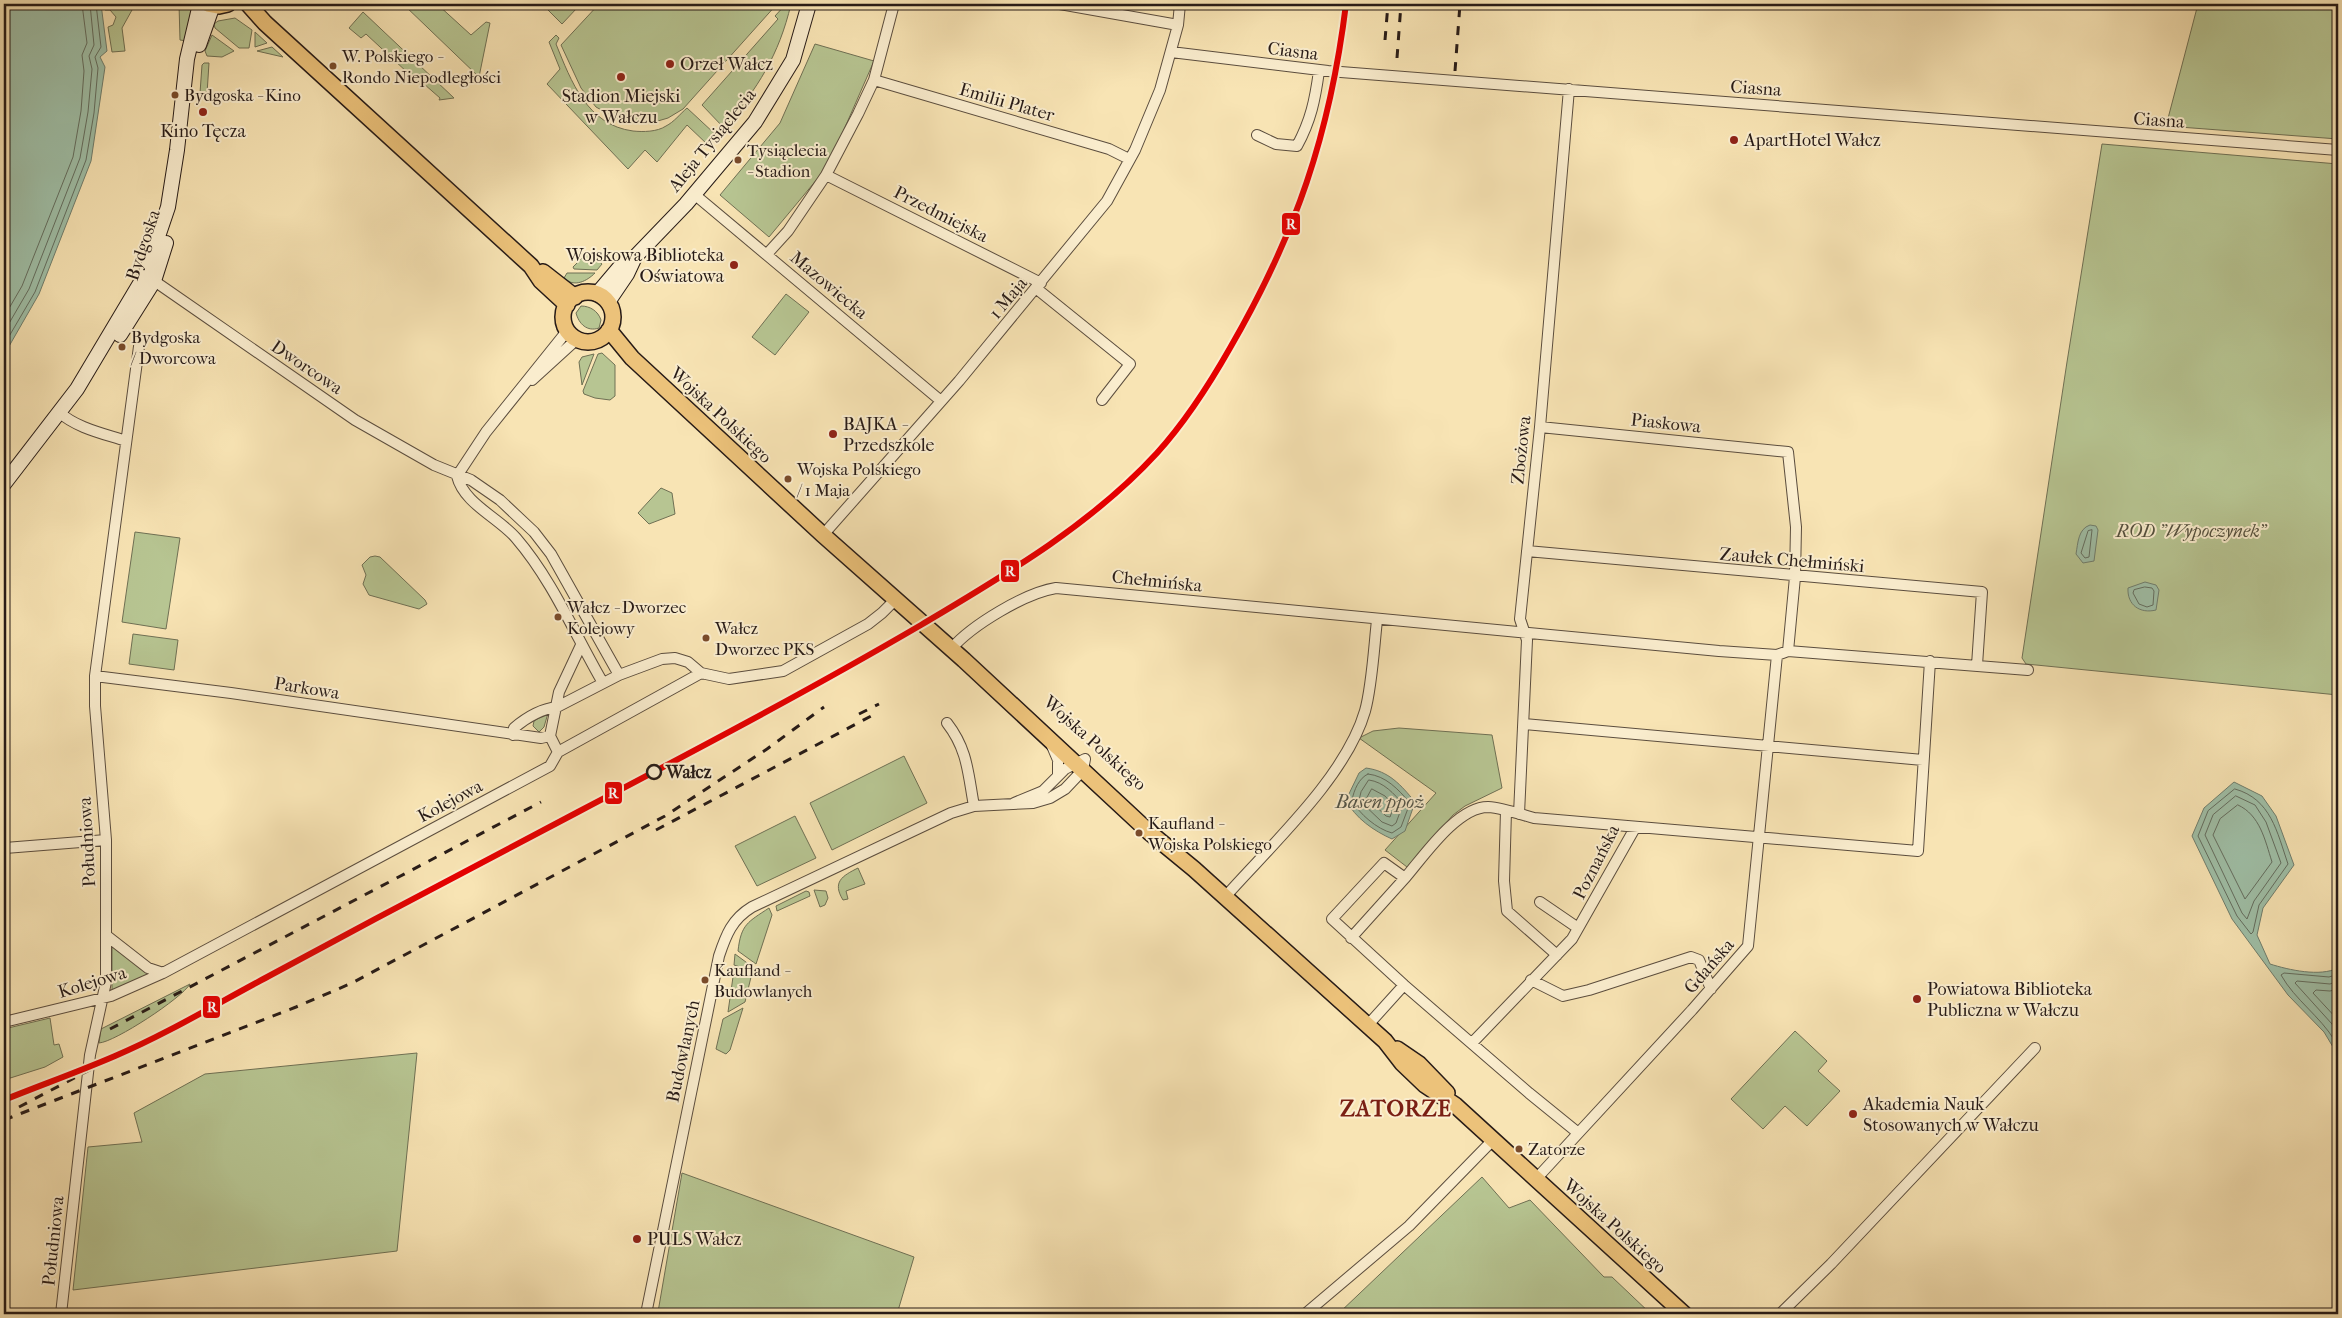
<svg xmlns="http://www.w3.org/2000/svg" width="2342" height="1318" viewBox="0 0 2342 1318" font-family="'IM FELL French Canon',serif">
<rect width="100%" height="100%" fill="#f8e4b4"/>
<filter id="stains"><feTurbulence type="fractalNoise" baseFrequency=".004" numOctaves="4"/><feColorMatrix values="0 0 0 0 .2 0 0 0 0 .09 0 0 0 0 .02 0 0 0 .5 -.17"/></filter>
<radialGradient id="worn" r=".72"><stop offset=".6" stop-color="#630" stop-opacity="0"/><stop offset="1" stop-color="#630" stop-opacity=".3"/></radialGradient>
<path fill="#b7c592" stroke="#6f7054" d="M 104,4 L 119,4 L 132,10 L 122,28 L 125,51 L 112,52 L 108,27 L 113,25 L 116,17 L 110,10 L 105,10 Z
M 179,4 L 193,4 L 187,41 L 180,40 Z
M 403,4 L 437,4 L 471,35 L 486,22 L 490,23 L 479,77 Z
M 542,4 L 572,4 L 577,8 L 562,24 Z
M 599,4 L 777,4 L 683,109 L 668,118 L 651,123 L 621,121 L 596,107 L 581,88 L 561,45 Z
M 786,4 L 791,4 C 779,55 758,88 724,128 L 702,105 L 778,19 L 775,16 Z
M 2198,4 L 2338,4 L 2338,139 L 2166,126 Z
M 363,12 L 454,98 L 439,100 L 440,98 L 424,84 L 422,86 L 366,34 L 361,38 L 349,28 Z
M 235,18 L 252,30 L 249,48 L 239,48 L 215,28 L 214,24 L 218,21 Z
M 255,32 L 267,43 L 255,47 Z
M 212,35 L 234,51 L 222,57 L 207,56 L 205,51 Z
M 556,35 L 559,38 L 556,44 C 571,81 587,125 633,131 C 643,132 657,132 666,126 C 674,122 680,114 687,108 L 715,134 L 708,145 L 687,125 L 657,162 L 645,150 L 628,169 L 547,84 L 560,69 L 549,42 Z
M 815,44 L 874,61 L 828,166 L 769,237 L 720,195 L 780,123 Z
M 272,47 L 283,57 L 257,51 Z
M 204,63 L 209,63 L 207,94 L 200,93 L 202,65 Z
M 2102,144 L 2338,164 L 2338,695 L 2026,664 L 2022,658 L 2067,362 Z
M 588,252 L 602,264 L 597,270 L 574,269 L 573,267 Z
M 567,273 L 595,273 C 587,281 574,288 564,278 Z
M 786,294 L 809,312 L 775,355 L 752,337 Z
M 581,306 C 590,306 598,311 601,320 L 599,328 C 587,332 579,324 576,313 Z
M 602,353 L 615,365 L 615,396 L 610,400 L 595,398 L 584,394 L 583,391 L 598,354 Z
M 594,354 L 582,385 L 579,362 L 582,357 Z
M 661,488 L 672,493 L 675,514 L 649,524 L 638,513 Z
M 135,532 L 180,538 L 166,629 L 122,622 Z
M 375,556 L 380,557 L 425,600 L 427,604 L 419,609 L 369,595 L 363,584 L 366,575 L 362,565 L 370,557 Z
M 133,634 L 178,640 L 174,670 L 129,664 Z
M 548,713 L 544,727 L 539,732 L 533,726 L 534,721 Z
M 1399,728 L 1492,735 L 1502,788 L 1465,806 L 1453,815 L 1407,867 L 1385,850 L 1436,793 L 1359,738 L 1373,731 Z
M 904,756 L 927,803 L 832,850 L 810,803 Z
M 795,816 L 816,858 L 757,886 L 735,846 Z
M 858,868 L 865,884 L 846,891 L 848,899 L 843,900 C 832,882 842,876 858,868 Z
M 814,890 L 826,891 L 828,898 L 825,905 L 820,907 Z
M 806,891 L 809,892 L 810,896 L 777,911 L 776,906 Z
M 769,908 L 772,915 L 756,964 L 738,951 C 741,924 748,922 769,908 Z
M 112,946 L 149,973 L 149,975 L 112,991 Z
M 735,954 L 754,968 L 752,971 L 734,965 Z
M 736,971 L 751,977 L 745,1002 L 728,1012 L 733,977 Z
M 190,984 C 182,998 115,1042 99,1043 L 101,1029 Z
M 743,1008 L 730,1050 L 726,1054 L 716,1049 L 723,1019 Z
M 50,1018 L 54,1045 L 59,1044 L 63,1057 L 45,1067 L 4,1080 L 4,1029 Z
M 1795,1031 L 1827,1061 L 1818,1071 L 1840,1091 L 1807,1126 L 1785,1106 L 1763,1129 L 1731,1099 Z
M 417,1053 L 397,1251 L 73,1290 L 88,1147 L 142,1142 L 134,1113 L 205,1074 Z
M 682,1173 L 914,1257 L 897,1314 L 666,1314 L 658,1312 Z
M 1482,1177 L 1509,1208 L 1530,1200 L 1604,1277 L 1612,1277 L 1651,1314 L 1338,1314 Z"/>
<path fill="#9fbfa7" stroke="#6f7d6d" d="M 4,4 L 101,4 L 107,51 L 100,57 L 105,67 L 91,161 L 39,294 L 4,355 Z
M 2090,525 L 2096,526 L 2098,530 L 2094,561 L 2083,563 L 2076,554 C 2078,543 2078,529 2090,525 Z
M 2145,582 L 2156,585 L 2159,590 L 2156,610 C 2140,614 2127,605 2128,588 Z
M 1366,768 C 1389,771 1401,785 1415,802 L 1405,831 L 1392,839 C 1374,831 1355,818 1346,800 L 1359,773 Z
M 2234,782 L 2262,796 L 2276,816 L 2294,865 L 2263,908 L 2257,935 L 2270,964 C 2289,970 2320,977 2338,968 L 2338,1046 L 2333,1047 L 2324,1032 L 2288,995 L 2232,919 L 2192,836 L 2204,808 Z"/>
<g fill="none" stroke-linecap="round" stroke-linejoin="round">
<path stroke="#636d5f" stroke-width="1" d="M 4,317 L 22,286 L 73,157 L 81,111 L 84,71 L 82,55 L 87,43 L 82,4
M 4,332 L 29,289 L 80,158 L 88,112 L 92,69 L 89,56 L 94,45 L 90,4
M 4,345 L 35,292 L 86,160 L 94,113 L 98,68 L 95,57 L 101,47 L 96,4
M 2092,530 L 2089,557 L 2085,558 L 2081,553 L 2088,531 Z
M 2145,587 L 2152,588 L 2154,591 L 2153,605 L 2147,607 L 2139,604 L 2133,593 L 2134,590 Z
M 1368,774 C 1386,776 1398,789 1410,803 L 1401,827 L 1392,833 C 1377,829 1359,814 1352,800 C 1354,790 1359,778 1368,774 Z
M 1369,780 C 1384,782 1394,794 1403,804 L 1396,823 L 1392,826 L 1382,822 L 1359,800 L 1361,792 Z
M 1372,789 L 1385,796 L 1394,806 L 1390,817 L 1386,816 L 1367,798 Z
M 2235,789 C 2271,799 2277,832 2288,864 L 2259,905 L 2253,932 L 2251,934 L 2237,916 L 2198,836 L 2208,811 Z
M 2236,796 L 2255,805 L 2266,822 L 2281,863 L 2254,901 L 2247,919 L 2242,913 L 2205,835 L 2213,815 Z
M 2238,805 C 2260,815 2265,840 2272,862 L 2245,899 L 2213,835 L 2220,819 Z
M 2338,974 L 2329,977 L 2284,973 L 2281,975 C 2295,1000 2320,1016 2335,1041 L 2338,1042
M 2338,981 L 2330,984 L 2297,981 L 2295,983 L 2332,1024 L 2338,1035
M 2338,989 L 2330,991 L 2316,990 L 2313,993 L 2338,1020"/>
<g stroke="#5b4d3e" stroke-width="12">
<path id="street" d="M 1060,4 L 1178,25
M 1171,52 L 1328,71 L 2338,150
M 874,80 L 1109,149 L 1129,159
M 1257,135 L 1276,144 L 1297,146 C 1311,120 1315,100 1319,71
M 826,175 L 1041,283
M 694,194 L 941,401
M 767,254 L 788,231 L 826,175 L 858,114 L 874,80 L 894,4
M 150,278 L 355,420 L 434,465 L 471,480 L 500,500 L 534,532 L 551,554 L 619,675
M 1037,289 L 1130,364 L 1102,400
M 532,380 L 577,339
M 59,412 C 76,428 105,434 126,441
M 1540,427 L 1788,452 L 1796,527 L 1795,577 L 1788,651
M 457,476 C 464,504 498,517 516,538 C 553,581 575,635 603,683
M 457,476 L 486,432 L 567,331
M 823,535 L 959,381 L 1107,201 L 1135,150 L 1160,90 L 1178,25 L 1180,4
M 1527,551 L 1982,592 L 1977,665
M 951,649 C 972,625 1025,593 1056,588 L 1719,651 L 1777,655 L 1788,651 L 2028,670
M 95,676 L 231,693 L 541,738 L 550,736
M 947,723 C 968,750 968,774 974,806
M 1524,724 L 1923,760
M 513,735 L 514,728 C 527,717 540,709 557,707 L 619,675 L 662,659 L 675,658 L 688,662 L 701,673 L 729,679 L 783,671 L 868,624 L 882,613 L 895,600
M 1052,746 L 1058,760 L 1058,776
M 558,752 L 550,736 L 559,692 L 581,645
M 1506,811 L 1504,881 L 1507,911 L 1557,955
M 1519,814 L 1527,640 L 1520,619 L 1540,427 L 1569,89
M 5,848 L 106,840
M 1225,897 C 1270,846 1346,777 1365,711 C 1372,686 1374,647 1377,620
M 1540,902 L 1578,928
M 107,936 L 148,968 L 163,973
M 1351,938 L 1405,878
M 1531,980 L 1563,996 L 1589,990 L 1691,957 L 1699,960 L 1711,989
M 4,1022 L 111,996 L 163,973 L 550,766 L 558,752 L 701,673
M 1367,1026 L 1404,985
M 1472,1043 L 1572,939 L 1635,828
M 1577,1132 L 1529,1093 L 1404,985 L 1332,919 L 1384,863 L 1405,878 C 1424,856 1457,807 1488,807 C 1503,808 1520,814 1534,818 L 1918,851 L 1930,661
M 1536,1179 L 1692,1010 L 1748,946 L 1777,655
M 61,1314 L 90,1055 L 106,982 L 106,840 L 95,706 L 95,676 L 140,339
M 646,1314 L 719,956 C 726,935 732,919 752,907 L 951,813 L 974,806 L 1033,803 L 1050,798 L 1065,789 L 1083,770 L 1085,759 L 1065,769 L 1043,791 L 1014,803
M 1305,1314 L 1409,1226 L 1493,1140
M 1780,1314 L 1831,1264 L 2035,1048"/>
</g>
<g stroke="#271b17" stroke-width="16">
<path id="secondary" d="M 199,45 L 213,5
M 597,294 L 619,268 L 634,258 L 686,204 L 755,122 L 793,60 L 809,4
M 608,302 L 627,274 L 634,259
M 120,335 L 154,281 L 166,243
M 4,484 L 77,389 L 145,275 L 168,207 L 177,150 L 187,59 L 200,4"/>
</g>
<g stroke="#271b17" stroke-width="18">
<path id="primary" d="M 208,4 L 219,6 L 228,4
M 248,4 L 265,23 L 531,266 L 541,281 L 567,305
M 543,272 L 575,297
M563 317a25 25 0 1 1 50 0a25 25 0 1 1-50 0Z
M 609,330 L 632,358 L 823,535 L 964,660 L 1149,832 L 1194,869 L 1385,1041 L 1402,1063 L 1425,1085 L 1455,1105 L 1684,1314
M 1397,1049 L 1419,1064 L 1447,1093"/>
</g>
<use href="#street" stroke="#faedce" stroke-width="10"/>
<use href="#secondary" stroke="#faedce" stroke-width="14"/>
<use href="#primary" stroke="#ecc27a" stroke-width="15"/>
<path stroke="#271b17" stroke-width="3" stroke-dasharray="9 9" stroke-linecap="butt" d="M 1385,40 L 1388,4
M 1397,58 L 1401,4
M 1455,71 L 1460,4
M 859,714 L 879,704
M 656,830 L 873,715
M 110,1029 L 541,802
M 19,1107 L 118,1055
M 4,1120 L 296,1007 L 352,983 L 665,816 L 767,749 L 824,707"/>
<g stroke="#faedce" stroke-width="10">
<path id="rail-1" d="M 4,1100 C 41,1085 78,1072 115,1056 C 167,1034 218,1003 269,976 C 371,921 473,867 576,813 C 692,752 808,691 921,625 C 1005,575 1091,525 1157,453 C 1186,421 1209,385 1230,348 C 1296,234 1330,134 1346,4"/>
</g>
<use href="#rail-1" stroke="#e50000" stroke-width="6"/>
</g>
<g fill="#8f2418" stroke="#faedce" stroke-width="2">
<circle cx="670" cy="64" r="5"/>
<circle cx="621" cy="77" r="5"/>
<circle cx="203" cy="112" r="5"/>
<circle cx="1734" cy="140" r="5"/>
<circle cx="734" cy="265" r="5"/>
<circle cx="833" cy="434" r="5"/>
<circle cx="1917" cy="999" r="5"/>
<circle cx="1853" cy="1114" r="5"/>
<circle cx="637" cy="1239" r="5"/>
</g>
<g fill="#7a4b2a" stroke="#faedce" stroke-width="2">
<circle cx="333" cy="66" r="4.5"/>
<circle cx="175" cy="95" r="4.5"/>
<circle cx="738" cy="160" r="4.5"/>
<circle cx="122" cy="347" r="4.5"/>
<circle cx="788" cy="479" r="4.5"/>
<circle cx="558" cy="617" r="4.5"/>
<circle cx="706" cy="638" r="4.5"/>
<circle cx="1139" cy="833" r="4.5"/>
<circle cx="705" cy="980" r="4.5"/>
<circle cx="1519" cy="1149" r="4.5"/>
</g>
<circle fill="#faedce" stroke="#271b17" stroke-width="2.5" cx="654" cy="772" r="7"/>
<g text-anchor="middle" stroke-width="4" stroke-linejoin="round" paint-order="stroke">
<g font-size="17" fill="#271b17" stroke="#faedce" text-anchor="start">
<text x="342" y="62">W. Polskiego -<tspan x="342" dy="21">Rondo Niepodległości</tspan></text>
<text x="184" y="101">Bydgoska - Kino</text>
<text x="747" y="156">Tysiąclecia<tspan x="747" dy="21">- Stadion</tspan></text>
<text x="131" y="343">Bydgoska<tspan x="131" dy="21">/ Dworcowa</tspan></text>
<text x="797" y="475">Wojska Polskiego<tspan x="797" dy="21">/ 1 Maja</tspan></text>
<text x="567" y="613">Wałcz - Dworzec<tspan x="567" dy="21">Kolejowy</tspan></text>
<text x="715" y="634">Wałcz<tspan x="715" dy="21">Dworzec PKS</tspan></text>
<text x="1148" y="829">Kaufland -<tspan x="1148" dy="21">Wojska Polskiego</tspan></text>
<text x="714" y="976">Kaufland -<tspan x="714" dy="21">Budowlanych</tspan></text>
<text x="1528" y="1155">Zatorze</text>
</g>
<g font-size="18" fill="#271b17" stroke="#faedce">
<text transform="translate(1293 51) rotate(7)" y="6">Ciasna</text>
<text transform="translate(1756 88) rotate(4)" y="6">Ciasna</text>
<text transform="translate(1007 102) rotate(16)" y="6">Emilii Plater</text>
<text transform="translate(2159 120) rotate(4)" y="6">Ciasna</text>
<text transform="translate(712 140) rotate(-51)" y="6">Aleja Tysiąclecia</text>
<text transform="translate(941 214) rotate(27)" y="6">Przedmiejska</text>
<text transform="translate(143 245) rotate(-72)" y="6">Bydgoska</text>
<text transform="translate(829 285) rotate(40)" y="6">Mazowiecka</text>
<text transform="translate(1008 298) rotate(-50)" y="6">1 Maja</text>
<text transform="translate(307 367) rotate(34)" y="6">Dworcowa</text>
<text transform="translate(721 415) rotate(43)" y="6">Wojska Polskiego</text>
<text transform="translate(1666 423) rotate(6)" y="6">Piaskowa</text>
<text transform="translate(1521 450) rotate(-84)" y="6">Zbożowa</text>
<text transform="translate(1792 560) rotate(5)" y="6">Zaułek Chełmiński</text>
<text transform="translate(1157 581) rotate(6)" y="6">Chełmińska</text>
<text transform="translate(307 688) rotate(9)" y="6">Parkowa</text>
<text transform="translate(1095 743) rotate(42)" y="6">Wojska Polskiego</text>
<text transform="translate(450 801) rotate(-28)" y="6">Kolejowa</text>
<text transform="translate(87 842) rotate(-93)" y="6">Południowa</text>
<text transform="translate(1596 862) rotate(-63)" y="6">Poznańska</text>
<text transform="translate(1709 966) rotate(-49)" y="6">Gdańska</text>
<text transform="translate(92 982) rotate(-17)" y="6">Kolejowa</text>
<text transform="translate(683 1051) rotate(-78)" y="6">Budowlanych</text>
<text transform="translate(1615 1226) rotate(42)" y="6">Wojska Polskiego</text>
<text transform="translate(53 1241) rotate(-84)" y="6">Południowa</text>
</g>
<g font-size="18" fill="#271b17" stroke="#faedce" text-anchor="start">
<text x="680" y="70">Orzeł Wałcz</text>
<text x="621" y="102" text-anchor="middle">Stadion Miejski<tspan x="621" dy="21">w Wałczu</tspan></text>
<text x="203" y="137" text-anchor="middle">Kino Tęcza</text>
<text x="1744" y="146">ApartHotel Wałcz</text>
<text x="724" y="261" text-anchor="end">Wojskowa Biblioteka<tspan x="724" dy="21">Oświatowa</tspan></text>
<text x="843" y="430">BAJKA -<tspan x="843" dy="21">Przedszkole</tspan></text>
<text x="1927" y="995">Powiatowa Biblioteka<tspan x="1927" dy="21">Publiczna w Wałczu</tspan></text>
<text x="1863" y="1110">Akademia Nauk<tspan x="1863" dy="21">Stosowanych w Wałczu</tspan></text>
<text x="647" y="1245">PULS Wałcz</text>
</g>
<g font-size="18" font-style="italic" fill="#524e3c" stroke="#faedce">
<text x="2191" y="537">ROD "Wypoczynek"</text>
</g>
<g font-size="18" font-weight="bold" fill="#271b17" stroke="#faedce" text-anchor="start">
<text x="666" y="778">Wałcz</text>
</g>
<g font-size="19" font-style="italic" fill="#515449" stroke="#faedce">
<text x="1380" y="808">Basen ppoż</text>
</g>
<g font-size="22" font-weight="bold" letter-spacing="1" fill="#7a1f14" stroke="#faedce">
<text x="1396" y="1116">ZATORZE</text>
</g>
</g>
<g stroke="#faedce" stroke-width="2">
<rect x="1281" y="212" width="20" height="24" rx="5" fill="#e50000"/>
<rect x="1000" y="559" width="20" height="24" rx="5" fill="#e50000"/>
<rect x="604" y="781" width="19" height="24" rx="5" fill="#e50000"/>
<rect x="202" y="995" width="19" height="24" rx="5" fill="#e50000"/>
</g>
<g font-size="14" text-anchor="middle" font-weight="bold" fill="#fff">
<text x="1291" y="229">R</text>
<text x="1010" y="576">R</text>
<text x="613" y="798">R</text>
<text x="212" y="1012">R</text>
</g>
<rect width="2342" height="1318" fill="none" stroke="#f8e4b4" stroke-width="20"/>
<rect x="5" y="5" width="2332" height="1308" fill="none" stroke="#271b17" stroke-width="2.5"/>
<rect x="10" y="10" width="2322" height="1298" fill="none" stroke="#271b17"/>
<rect width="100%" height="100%" filter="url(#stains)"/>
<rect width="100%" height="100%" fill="url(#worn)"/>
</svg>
